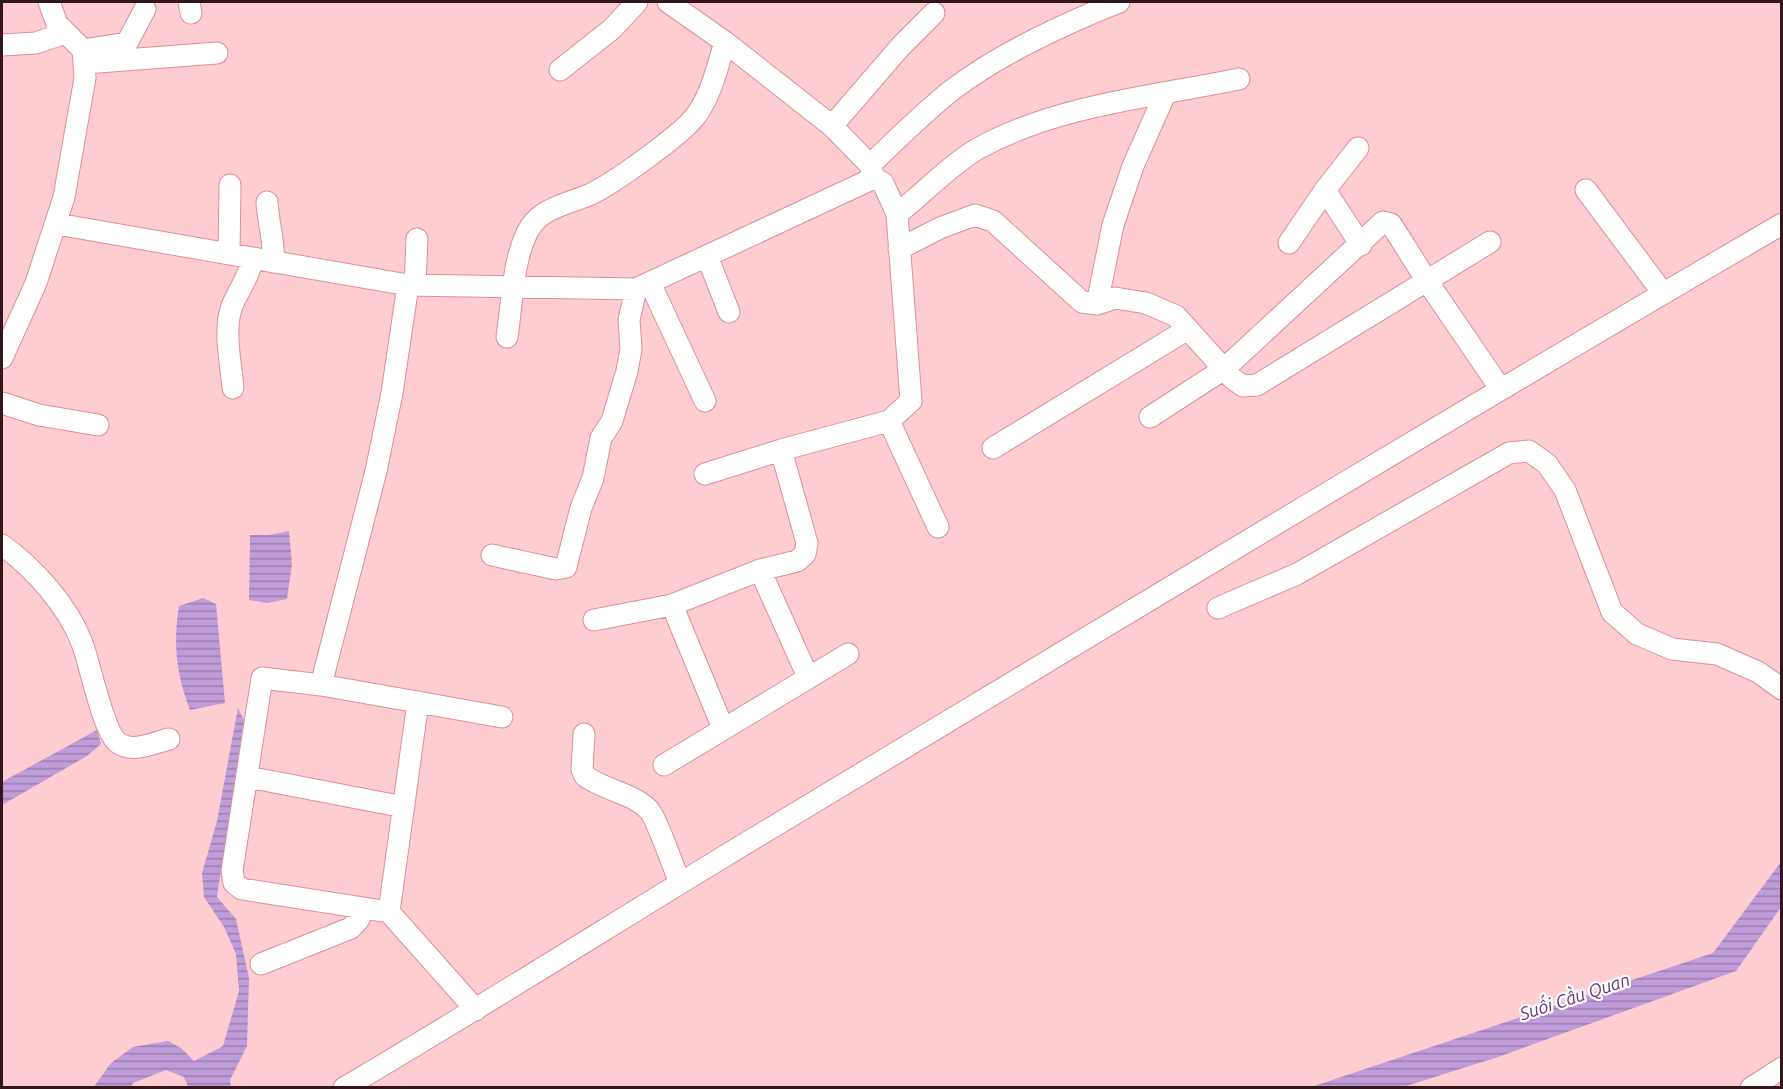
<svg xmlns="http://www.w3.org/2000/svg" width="1783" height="1089" viewBox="0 0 1783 1089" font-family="Ubuntu,sans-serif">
<defs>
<pattern id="water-rules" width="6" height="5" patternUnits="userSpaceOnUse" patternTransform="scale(1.5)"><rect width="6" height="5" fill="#c09cd9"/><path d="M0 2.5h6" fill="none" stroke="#9d7eaf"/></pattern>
</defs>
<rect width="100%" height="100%" fill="#fecdd2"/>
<path fill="url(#water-rules)" d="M 289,531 L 292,564 L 287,599 L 267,603 L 249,600 L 250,535 L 269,535 Z
M 203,598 L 216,604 L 225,703 L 190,710 C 176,674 173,645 179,606 Z
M 238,708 L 244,720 L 217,897 L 236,919 L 249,978 L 247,1046 L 230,1080 L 231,1087 L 188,1087 L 184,1077 L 166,1070 L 133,1083 L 131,1087 L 93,1088 L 111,1063 L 133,1047 L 168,1041 L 181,1048 L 194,1061 L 223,1046 L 239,991 L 236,954 L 224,927 L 204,897 L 202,873 L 217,821 Z
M 97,730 L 101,744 L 87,756 L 2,805 L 2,782 Z
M 1781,862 L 1781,907 L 1736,971 L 1498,1057 L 1403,1087 L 1311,1087 L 1713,953 Z"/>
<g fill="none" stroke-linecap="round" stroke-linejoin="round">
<g stroke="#dc8f99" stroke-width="23">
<path id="minor" d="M 189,2 L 191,13
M 668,2 L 725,42 L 832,126 L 870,165 L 874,178 L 883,183 L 897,214 L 911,401 L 889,421 L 781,450 L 705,474
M 2,45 L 36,43 L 65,33
M 83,50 L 127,43 L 145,9
M 85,63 L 217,53
M 560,70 L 612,29 L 637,2
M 832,126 L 901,46 L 934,13
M 870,165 C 897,139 923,113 952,90 C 999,54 1064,24 1119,2
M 1325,190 L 1361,245
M 1586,190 L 1663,293
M 267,202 C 268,223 275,242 273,262
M 897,214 C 920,196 955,161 979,148 C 1058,105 1151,97 1239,79
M 57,224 L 408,285 L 636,289 L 874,178
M 1289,243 L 1325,190 L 1358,148
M 899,249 L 940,228 L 975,215 L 993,221 L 1082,302 L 1097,304 L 1115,298 L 1146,303 L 1176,316 L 1232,378 L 1243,386 L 1257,385 L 1490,242
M 229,254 L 230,185
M 707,256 L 729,312
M 650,283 L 705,401
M 415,285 L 417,239
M 1097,304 L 1113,225 L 1133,166 L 1165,94
M 507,337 C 512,304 513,253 531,226 C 544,207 571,203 591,194 C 614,183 678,137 694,118 C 711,97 717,68 725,42
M 2,358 L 36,283 L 64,197 L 85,78 L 83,50 L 57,24 L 49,2
M 233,388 C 231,363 223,330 232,306 C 239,289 249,277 253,258
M 2,403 L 39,415 L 98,425
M 1150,417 L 1224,369 L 1383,222 L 1391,224 L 1427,281 L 1500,388
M 889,421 L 938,527
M 993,448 L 1188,329
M 2,545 C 34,568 68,606 82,643 C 90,664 103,730 117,742 C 132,754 153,743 169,739
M 492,555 L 556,569 L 566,567 L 581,508 L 593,478 L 601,438 L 612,421 L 627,371 L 631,349 L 629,320 L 636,289
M 760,570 L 808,677
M 672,605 L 723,728
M 1218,608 L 1297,574 L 1509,453 L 1529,451 L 1547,464 L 1565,490 L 1612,612 L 1637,634 L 1672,649 L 1717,654 L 1758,672 L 1782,689
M 594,620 L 672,605 L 760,570 L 797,561 L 805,554 L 807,543 L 781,450
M 321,685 L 376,471 L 392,393 L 408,285
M 584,734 L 582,769 L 585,776 C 604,790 632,793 648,809 C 656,816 674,869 680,883
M 664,765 L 848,654
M 248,777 L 404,807
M 389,912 L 418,702
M 261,964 L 351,928 L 359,919 L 363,908
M 476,1010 L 389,912 L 242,889 L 234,883 L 232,871 L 262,678 L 321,685 L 502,717
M 344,1088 C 475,1011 603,930 733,851 C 1082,641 1430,429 1782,224
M 1751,1088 L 1782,1068"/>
</g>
<use href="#minor" stroke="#fff" stroke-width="21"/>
</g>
<g text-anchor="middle" stroke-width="4.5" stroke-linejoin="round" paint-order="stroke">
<g font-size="18" font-style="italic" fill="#64377f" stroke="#fcfdfc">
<text transform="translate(1575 997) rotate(-18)" y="6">Suối Cầu Quan</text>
</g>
</g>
<rect width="1783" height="1089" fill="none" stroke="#33161b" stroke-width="6"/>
</svg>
